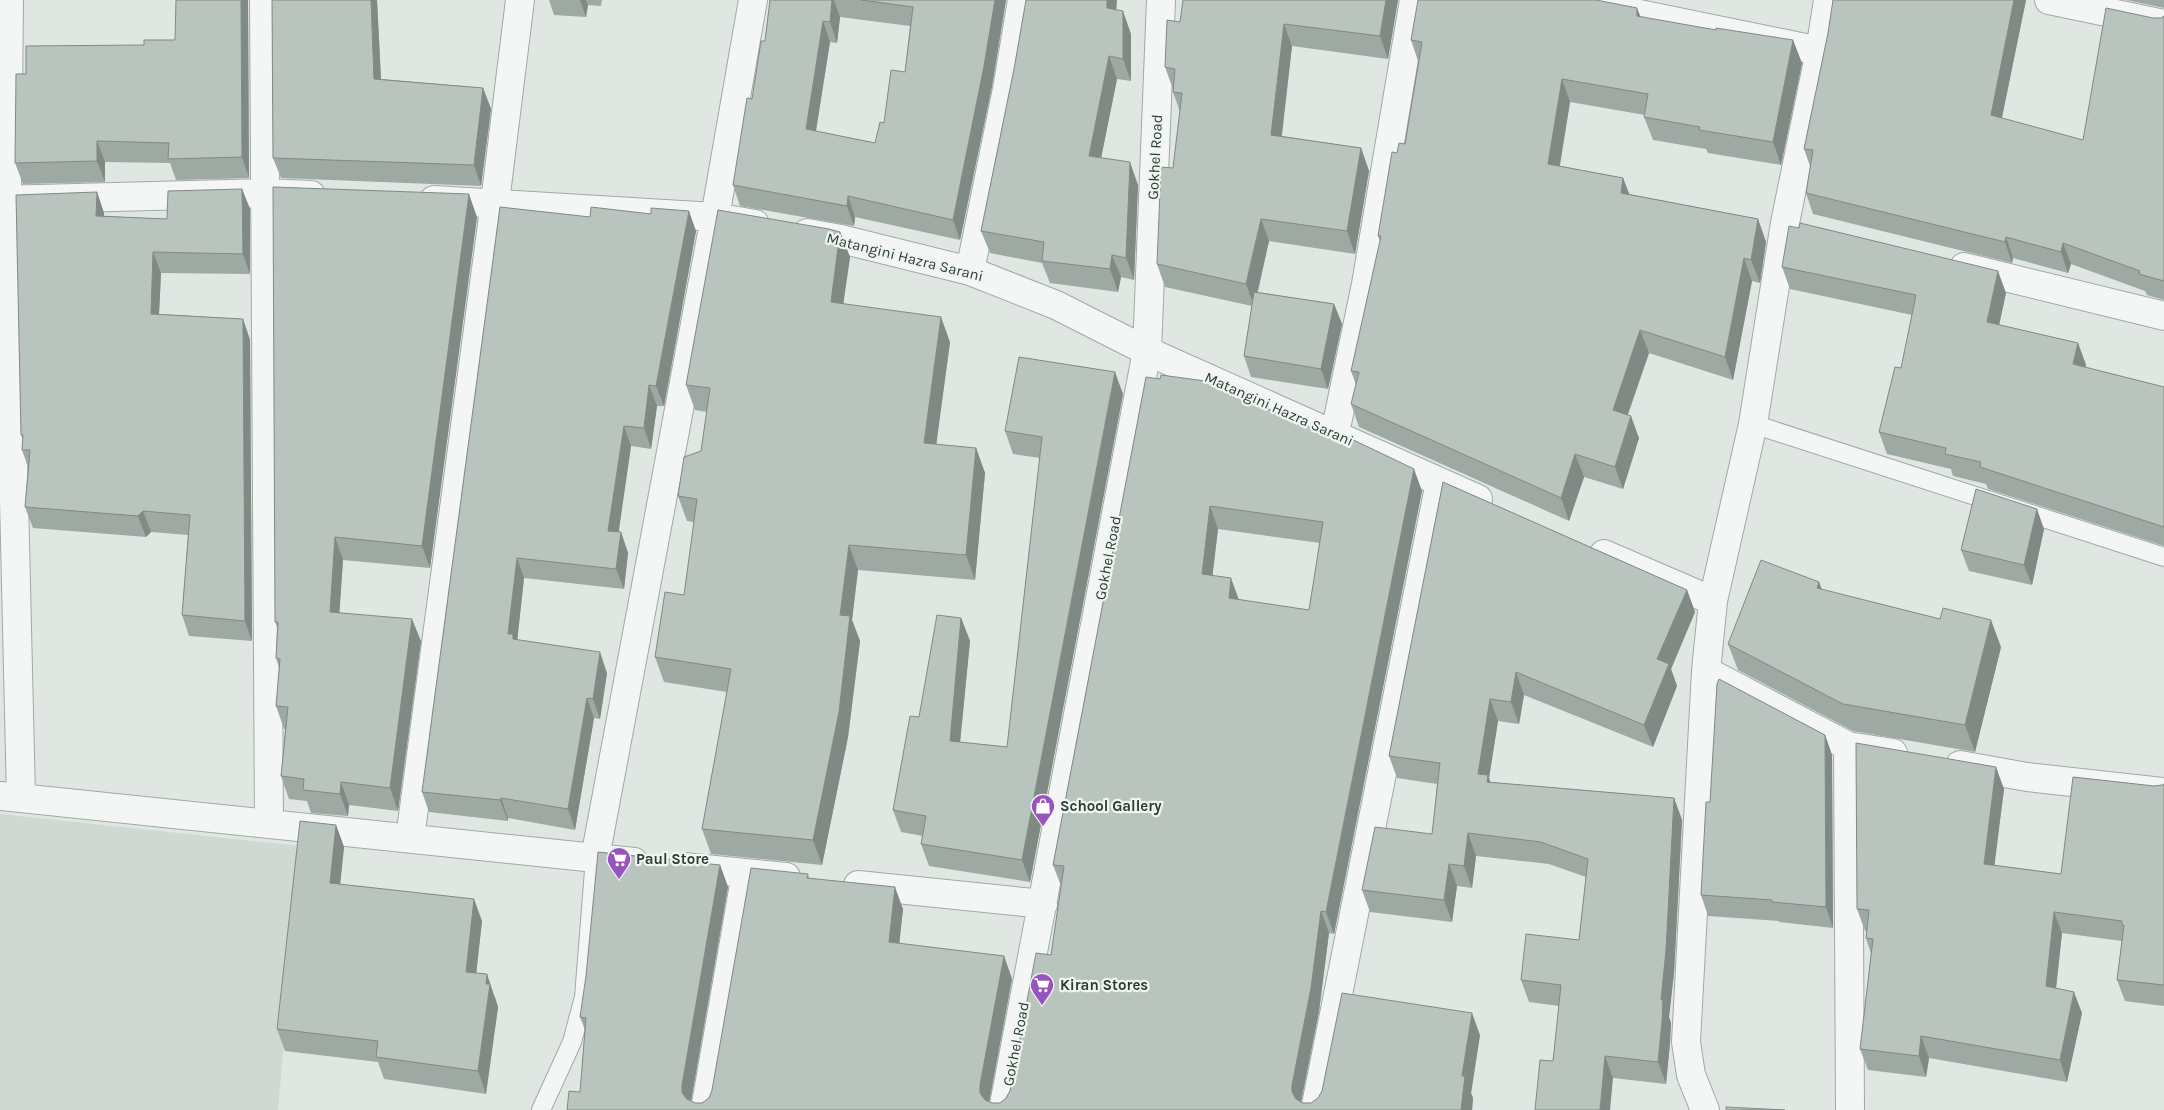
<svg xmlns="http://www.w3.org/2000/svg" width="2164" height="1110" viewBox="0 0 2164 1110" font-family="Karla,sans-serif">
<rect width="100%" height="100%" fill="#e0e7e3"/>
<path fill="#cfd9d2" d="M 0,814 L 301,846 L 278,1110 L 0,1110 Z"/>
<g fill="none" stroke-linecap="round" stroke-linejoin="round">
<g stroke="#9faaa3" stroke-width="20">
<path id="service" d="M 1753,424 L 2164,557
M 541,1110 L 572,1042 L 584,997 L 595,858"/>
</g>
<g stroke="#9faaa3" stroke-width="30">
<path id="minor" d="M 9,0 L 7,200 L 21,798
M 264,0 L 269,824
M 1571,0 L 1820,51
M 2049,0 L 2164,24
M 0,200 L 264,193 L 311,195
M 434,200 L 715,217 L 755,224
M 807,233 L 841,239 L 970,271 L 1056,305 L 1147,351 L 1478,499
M 1964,267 L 2164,316
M 970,271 L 1007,89 L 1022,0
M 1335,433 L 1366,284 L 1414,0
M 1604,554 L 1713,601
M 1706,671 L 1848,746 L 1893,753
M 1848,746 L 1850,1110
M 1960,765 L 2027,777 L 2164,792
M 0,796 L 634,862
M 410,838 L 495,202 L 520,0
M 595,858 L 715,217 L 753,0
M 684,867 L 786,877
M 858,885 L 1043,904
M 705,1110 L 746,873
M 1003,1110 L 1147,351 L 1161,0
M 1315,1110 L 1440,482
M 1705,1110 L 1691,1075 L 1686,1042 L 1706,671 L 1713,601 L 1753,424 L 1785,223 L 1820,51 L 1828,0"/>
</g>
<use href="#service" stroke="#f3f6f4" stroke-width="18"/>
<use href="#minor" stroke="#f3f6f4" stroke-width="28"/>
</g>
<path fill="#9ea9a3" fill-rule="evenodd" d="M 248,0 L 249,178 L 176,180 L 170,163 L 105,162 L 105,182 L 23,184 L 15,163 L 26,74 L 144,45 L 175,40 Z
M 272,0 L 377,0 L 381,79 L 483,88 L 491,109 L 481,186 L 281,178 L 273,158 Z
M 549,0 L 602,0 L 601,6 L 588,5 L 586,17 L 554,15 Z
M 770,0 L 1006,0 L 992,86 L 960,240 L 855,217 L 854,226 L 740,206 L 733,185 L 765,41 ZM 840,17 L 910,26 L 905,72 L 875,143 L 816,131 L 830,42 L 837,43 Z
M 1398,0 L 1388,59 L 1292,46 L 1282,136 L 1361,148 L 1369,171 L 1355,254 L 1269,241 L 1258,292 L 1334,304 L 1342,324 L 1328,389 L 1251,377 L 1244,356 L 1252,306 L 1165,287 L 1157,264 L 1173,168 L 1180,112 L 1173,92 L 1173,89 L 1165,67 L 1180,22 Z
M 1833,0 L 2026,0 L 2002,118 L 2083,140 L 2153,18 L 2161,18 L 2164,16 L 2164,300 L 2147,295 L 2145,291 L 2071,264 L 2068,273 L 2013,258 L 2012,263 L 1813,214 L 1806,193 L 1810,166 L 1804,149 L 1828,33 Z
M 2126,0 L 2164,0 L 2164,8 Z
M 1116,10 L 1131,34 L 1131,81 L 1117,79 L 1101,158 L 1138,185 L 1134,280 L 1121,277 L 1118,292 L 1050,283 L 1042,263 L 990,253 L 981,231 L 1014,69 Z
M 1640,17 L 1802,63 L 1781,165 L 1708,153 L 1706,149 L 1653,140 L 1644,117 L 1645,115 L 1570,102 L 1560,166 L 1623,178 L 1629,194 L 1758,219 L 1766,242 L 1760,283 L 1752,281 L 1733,380 L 1649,353 L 1628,415 L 1639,438 L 1623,489 L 1584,477 L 1569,521 L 1359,427 L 1351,404 L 1356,385 L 1351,371 L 1380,241 L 1378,236 L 1397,153 L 1405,144 L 1418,61 L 1411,40 Z
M 242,189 L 250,209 L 250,274 L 161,273 L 159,314 L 243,319 L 250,340 L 252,641 L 189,636 L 182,615 L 188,535 L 151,532 L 146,537 L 33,528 L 25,507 L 28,467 L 22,450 L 23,439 L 21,435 L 97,192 L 104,213 L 104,216 L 167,219 Z
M 500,207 L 696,231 L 664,406 L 657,406 L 651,449 L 631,446 L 618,532 L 621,532 L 628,553 L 624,589 L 524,578 L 517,640 L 607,673 L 600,719 L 594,718 L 575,830 L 508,818 L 508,821 L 429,812 L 422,792 Z
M 477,217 L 430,568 L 343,560 L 339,613 L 421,641 L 398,811 L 349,805 L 348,816 L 311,813 L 307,801 L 289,799 L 281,776 L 285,729 L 284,729 L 276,706 L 279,668 L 276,658 L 277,627 L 275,622 Z
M 840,232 L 850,257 L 843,304 L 950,342 L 936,445 L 976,448 L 985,473 L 975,580 L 858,570 L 852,620 L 860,641 L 848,737 L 822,865 L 711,854 L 702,829 L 727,692 L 664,682 L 655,657 L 684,595 L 694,522 L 687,521 L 678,496 L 701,451 L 707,412 L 695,410 L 686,385 Z
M 1782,267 L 2006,293 L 1999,325 L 2078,343 L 2086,365 L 2085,367 L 2164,387 L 2164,546 L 1988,489 L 1986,484 L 1953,476 L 1951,469 L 1887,454 L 1879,432 L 1901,368 L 1912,315 L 1790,289 Z
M 1146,377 L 1422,491 L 1334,934 L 1329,933 L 1319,1011 L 1301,1102 L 1303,1103 L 1311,1103 L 1480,1035 L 1471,1093 L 1473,1098 L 1472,1110 L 567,1110 L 580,1092 L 585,1030 L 580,1017 L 720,865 L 728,887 L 691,1101 L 695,1103 L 702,1103 L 709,1098 L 808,874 L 809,878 L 903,909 L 899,944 L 1004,956 L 1012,979 L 989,1102 L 992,1103 L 1000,1103 L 1006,1098 L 1010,1091 L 1051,955 L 1061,886 L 1053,865 ZM 1218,529 L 1320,543 L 1309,610 L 1239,600 L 1212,576 Z
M 1123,394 L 1030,882 L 929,866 L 921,844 L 923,836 L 901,832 L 893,810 L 961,618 L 970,641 L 960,742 L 1007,747 L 1040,458 L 1013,454 L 1005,431 Z
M 1443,482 L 1687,590 L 1695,612 L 1671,669 L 1677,686 L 1653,747 L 1524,695 L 1519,724 L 1498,721 L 1489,778 L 1490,782 L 1674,798 L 1682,820 L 1674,973 L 1669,1017 L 1671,1023 L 1670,1043 L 1666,1084 L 1613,1078 L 1553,1061 L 1559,1006 L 1529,1002 L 1521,980 L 1579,940 L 1586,877 L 1549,864 L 1476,856 L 1472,888 L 1457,886 L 1452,922 L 1370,912 L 1362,890 L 1432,834 L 1437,784 L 1397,778 L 1389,756 Z
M 2044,529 L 2032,585 L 1969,571 L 1961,550 Z
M 1819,582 L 1822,590 L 1940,619 L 2001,647 L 1975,752 L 1853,731 L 1738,670 L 1728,644 Z
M 1825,735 L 1832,755 L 1833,928 L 1779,922 L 1779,921 L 1708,916 L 1701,895 L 1710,802 Z
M 2164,784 L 2164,1006 L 2125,1001 L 2117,980 L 2122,941 L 2062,933 L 2056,988 L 2082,1013 L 2067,1082 L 1929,1058 L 1926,1077 L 1868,1070 L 1860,1049 L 1871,954 L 1866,938 L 1867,931 L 1865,931 L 1857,909 L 2004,789 L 1994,865 L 2061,874 L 2154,786 L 2162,785 Z
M 336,825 L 344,847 L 340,884 L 482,921 L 476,973 L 495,997 L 498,1007 L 486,1094 L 384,1079 L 378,1062 L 285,1051 L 277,1029 Z"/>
<path fill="#818984" d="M 241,0 L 248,0 L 249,178 L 242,157 Z
M 371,0 L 377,0 L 382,99 L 374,79 Z
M 580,0 L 586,0 L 588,5 L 586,17 Z
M 832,0 L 834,0 L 840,17 L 837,43 L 830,22 Z
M 995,0 L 1006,0 L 992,86 L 960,240 L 953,220 Z
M 1107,0 L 1117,0 L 1115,30 L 1107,8 Z
M 1386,0 L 1398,0 L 1388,59 L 1380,36 Z
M 2014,0 L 2026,0 L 1998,136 L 1991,115 Z
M 1637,8 L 1646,31 L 1637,16 Z
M 1123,11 L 1131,34 L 1131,81 L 1123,59 Z
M 823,21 L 830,42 L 813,149 L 806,129 Z
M 1284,24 L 1292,46 L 1279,157 L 1271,135 Z
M 1793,40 L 1802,63 L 1781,165 L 1773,142 Z
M 1109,56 L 1117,79 L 1097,178 L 1089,156 Z
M 1562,79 L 1570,102 L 1556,187 L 1548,164 Z
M 483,88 L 491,109 L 481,186 L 474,165 Z
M 97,141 L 105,162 L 105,182 L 97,161 Z
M 1361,148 L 1369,171 L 1355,254 L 1347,231 Z
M 1130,162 L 1138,185 L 1134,280 L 1126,258 Z
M 1623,178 L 1632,201 L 1621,193 Z
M 242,189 L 250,209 L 250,274 L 243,254 Z
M 97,192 L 104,213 L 104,236 L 96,216 Z
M 469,194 L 477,217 L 430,568 L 422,546 Z
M 848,196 L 855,217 L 854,226 L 847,206 Z
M 689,211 L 696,231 L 664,406 L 656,386 Z
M 1261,219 L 1269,241 L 1254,306 L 1246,284 Z
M 1758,219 L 1766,242 L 1760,283 L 1751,260 Z
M 840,232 L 850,257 L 840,327 L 831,302 Z
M 2006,237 L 2013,258 L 2012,263 L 2005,242 Z
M 2063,243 L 2071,264 L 2068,273 L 2061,252 Z
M 153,252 L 161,273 L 158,334 L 151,314 Z
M 1112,255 L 1121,277 L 1118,292 L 1110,269 Z
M 1744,258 L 1752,281 L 1733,380 L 1725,357 Z
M 1998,271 L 2006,293 L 1995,344 L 1987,322 Z
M 1334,304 L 1342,324 L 1328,389 L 1321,369 Z
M 941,317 L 950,342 L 933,469 L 924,443 Z
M 243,319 L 250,340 L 252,641 L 245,621 Z
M 1640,330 L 1649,353 L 1621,433 L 1613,410 Z
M 2078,343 L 2086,365 L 2081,386 L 2073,364 Z
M 1115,372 L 1123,394 L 1030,882 L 1022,860 Z
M 649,385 L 657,406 L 651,449 L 644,428 Z
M 1631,416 L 1639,438 L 1623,489 L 1615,467 Z
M 624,426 L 631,446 L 616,551 L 608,531 Z
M 976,448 L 985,473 L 975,580 L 966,555 Z
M 1575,454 L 1584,477 L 1569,521 L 1561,498 Z
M 1414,469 L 1422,491 L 1334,934 L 1326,912 Z
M 1210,506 L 1218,529 L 1210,597 L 1202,574 Z
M 2037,509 L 2044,529 L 2032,585 L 2024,565 Z
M 143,511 L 151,532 L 146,537 L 138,516 Z
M 621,532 L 628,553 L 624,589 L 616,569 Z
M 335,537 L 343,560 L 338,634 L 330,612 Z
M 849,545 L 858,570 L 852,620 L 860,641 L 848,737 L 822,865 L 813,840 Z
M 517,558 L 524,578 L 517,643 L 508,634 Z
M 1231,578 L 1239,600 L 1229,598 Z
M 1819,582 L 1829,609 L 1817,588 Z
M 1687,590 L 1695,612 L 1671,669 L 1677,686 L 1653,747 L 1644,725 L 1657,659 Z
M 961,618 L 970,641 L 958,763 L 950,741 Z
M 412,619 L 421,641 L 398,811 L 390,788 Z
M 1991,620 L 2001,647 L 1975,752 L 1965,725 Z
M 600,652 L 607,673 L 600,719 L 593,699 Z
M 1516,672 L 1524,695 L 1519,724 L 1511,702 Z
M 587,698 L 594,718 L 575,830 L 568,809 Z
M 1490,699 L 1498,721 L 1489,778 L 1496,798 L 1478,774 Z
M 1825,735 L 1832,755 L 1833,928 L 1826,907 Z
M 1996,767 L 2004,789 L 1992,885 L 1984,864 Z
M 341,782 L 349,805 L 348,816 L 340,794 Z
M 501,798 L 508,818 L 508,821 L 500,800 Z
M 1674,798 L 1682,820 L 1674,973 L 1669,1017 L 1671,1023 L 1670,1043 L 1666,1084 L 1658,1062 L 1661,1000 Z
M 336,825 L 344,847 L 338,905 L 330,883 Z
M 1468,833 L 1476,856 L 1472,888 L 1464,866 Z
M 1449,864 L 1457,886 L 1452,922 L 1444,900 Z
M 720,865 L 728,887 L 690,1107 L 682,1093 L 682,1085 Z
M 895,887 L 903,909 L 897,965 L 889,942 Z
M 474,899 L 482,921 L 474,994 L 466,972 Z
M 1321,911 L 1329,933 L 1319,1011 L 1300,1107 L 1292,1092 L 1292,1085 Z
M 2054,912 L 2062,933 L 2054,1007 L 2046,986 Z
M 1004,956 L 1012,979 L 988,1108 L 980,1093 L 980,1085 Z
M 487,974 L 498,1007 L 486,1094 L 478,1071 Z
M 2074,992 L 2082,1013 L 2067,1082 L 2060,1060 Z
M 1472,1013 L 1480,1035 L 1471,1093 L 1473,1098 L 1472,1110 L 1461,1110 L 1462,1076 Z
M 1921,1036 L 1929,1058 L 1926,1077 L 1919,1056 Z
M 1605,1056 L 1613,1078 L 1610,1110 L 1600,1110 Z"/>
<path fill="#b8c4bd" stroke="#818984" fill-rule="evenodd" d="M 176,0 L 241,0 L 242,157 L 168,159 L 169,143 L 97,141 L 97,161 L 15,163 L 16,74 L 26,74 L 26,46 L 144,45 L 144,40 L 175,40 Z
M 272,0 L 371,0 L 374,79 L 483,88 L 474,165 L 273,158 Z
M 770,0 L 832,0 L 830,22 L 823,21 L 806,129 L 875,143 L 880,122 L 884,123 L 891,70 L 905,72 L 913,7 L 861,0 L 995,0 L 984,66 L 953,220 L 848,196 L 847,206 L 733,185 L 747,98 L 752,99 L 761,41 L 765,41 Z
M 1026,0 L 1107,0 L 1107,8 L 1123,11 L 1123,59 L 1109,56 L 1089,156 L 1130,162 L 1126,258 L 1112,255 L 1110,269 L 1042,261 L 1044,242 L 981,231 L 1014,69 Z
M 1183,0 L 1386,0 L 1380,36 L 1284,24 L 1271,135 L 1361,148 L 1347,231 L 1261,219 L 1246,284 L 1157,264 L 1161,167 L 1173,168 L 1182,93 L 1173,92 L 1175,69 L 1165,67 L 1167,20 L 1180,22 Z
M 1418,0 L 1596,0 L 1637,8 L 1637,16 L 1716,30 L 1716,28 L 1793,40 L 1773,142 L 1699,130 L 1700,127 L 1644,117 L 1648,94 L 1562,79 L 1548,164 L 1623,178 L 1621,193 L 1758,219 L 1751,260 L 1744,258 L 1725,357 L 1640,330 L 1613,410 L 1631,416 L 1615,467 L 1575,454 L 1561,498 L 1351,404 L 1359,372 L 1351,371 L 1381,236 L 1378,236 L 1392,152 L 1397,153 L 1399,143 L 1405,144 L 1422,42 L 1411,40 Z
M 1833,0 L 2014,0 L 1991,115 L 2083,140 L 2106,8 L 2153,18 L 2161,18 L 2164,16 L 2164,281 L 2139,274 L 2140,271 L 2063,243 L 2061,252 L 2006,237 L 2005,242 L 1806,193 L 1813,150 L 1804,149 L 1828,33 Z
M 273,187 L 469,194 L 422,546 L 335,537 L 330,612 L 412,619 L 390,788 L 341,782 L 340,794 L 303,790 L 304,779 L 281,776 L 288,707 L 276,706 L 280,659 L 276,658 L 278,622 L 275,622 Z
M 242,189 L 243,254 L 153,252 L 151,314 L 243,319 L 245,621 L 182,615 L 190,515 L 143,511 L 138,516 L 25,507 L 30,450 L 22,450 L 23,435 L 21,435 L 16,195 L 97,192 L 96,216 L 167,219 L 168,191 Z
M 500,207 L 590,217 L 591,207 L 651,214 L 651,208 L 689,211 L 656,386 L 649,385 L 644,428 L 624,426 L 608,531 L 621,532 L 616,569 L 517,558 L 508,634 L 513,634 L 513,639 L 600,652 L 593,699 L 587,698 L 568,809 L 501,798 L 500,800 L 422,792 Z
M 718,210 L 829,229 L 840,232 L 831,302 L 941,317 L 924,443 L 976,448 L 966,555 L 849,545 L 840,615 L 850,616 L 839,712 L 813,840 L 702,829 L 731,669 L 655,657 L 665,592 L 684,595 L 697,499 L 678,496 L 684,457 L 701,451 L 710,388 L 686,385 Z
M 1800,223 L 1998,271 L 1987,322 L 2078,343 L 2073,364 L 2164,387 L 2164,527 L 1980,467 L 1981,462 L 1945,454 L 1946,448 L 1879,432 L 1895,367 L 1901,368 L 1916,295 L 1782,267 L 1789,226 L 1799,228 Z
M 1254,292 L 1334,304 L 1321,369 L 1244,356 Z
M 1019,357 L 1115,372 L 1022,860 L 921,844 L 926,816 L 893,810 L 910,716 L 919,717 L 937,615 L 961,618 L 950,741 L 1007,747 L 1042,437 L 1005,431 Z
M 1161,375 L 1205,381 L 1341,441 L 1343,435 L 1414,469 L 1326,912 L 1321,911 L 1311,988 L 1292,1085 L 1292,1092 L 1296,1099 L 1303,1103 L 1311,1103 L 1318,1098 L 1322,1091 L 1342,993 L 1472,1013 L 1462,1076 L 1465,1076 L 1461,1110 L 567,1110 L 569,1091 L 580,1092 L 586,1018 L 580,1017 L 586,976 L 598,852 L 720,865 L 682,1085 L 682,1093 L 687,1099 L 695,1103 L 702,1103 L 709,1098 L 712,1090 L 751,868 L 808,874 L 807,878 L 895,887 L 889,942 L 1004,956 L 980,1085 L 980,1093 L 985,1100 L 992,1103 L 1000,1103 L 1006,1098 L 1010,1091 L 1036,953 L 1051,955 L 1064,866 L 1053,865 L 1146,377 L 1160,379 ZM 1210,506 L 1323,522 L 1309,610 L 1229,598 L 1231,578 L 1202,574 Z
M 1443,482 L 1687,590 L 1657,659 L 1669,664 L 1644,725 L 1516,672 L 1511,702 L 1490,699 L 1478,774 L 1488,775 L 1487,782 L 1674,798 L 1666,950 L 1661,1000 L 1663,1000 L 1662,1021 L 1658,1062 L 1605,1056 L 1600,1110 L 1535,1110 L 1540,1060 L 1553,1061 L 1561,985 L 1521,980 L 1526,934 L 1579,940 L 1588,859 L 1541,842 L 1468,833 L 1464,866 L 1449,864 L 1444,900 L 1362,890 L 1375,827 L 1432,834 L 1440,763 L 1389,756 Z
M 1976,489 L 2037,509 L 2024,565 L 1961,550 Z
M 1761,560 L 1819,582 L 1817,588 L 1940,619 L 1943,608 L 1991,620 L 1965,725 L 1843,704 L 1728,644 Z
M 1719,679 L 1825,735 L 1826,907 L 1772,902 L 1772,900 L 1701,895 L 1706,802 L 1710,802 L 1717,684 Z
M 1856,743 L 1996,767 L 1984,864 L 2061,874 L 2073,777 L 2154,786 L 2162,785 L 2164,784 L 2164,985 L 2117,980 L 2124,925 L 2122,925 L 2122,921 L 2054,912 L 2046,986 L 2074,992 L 2060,1060 L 1921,1036 L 1919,1056 L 1860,1049 L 1873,939 L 1866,938 L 1869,910 L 1857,909 Z
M 300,821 L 336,825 L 330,883 L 474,899 L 466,972 L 487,974 L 486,984 L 490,984 L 478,1071 L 376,1057 L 378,1041 L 277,1029 Z
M 1726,1107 L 1785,1110 L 1726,1110 Z"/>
<defs>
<g id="shop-pin" transform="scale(1.25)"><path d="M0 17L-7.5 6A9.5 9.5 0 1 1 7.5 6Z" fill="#9654be" stroke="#f0f5f2"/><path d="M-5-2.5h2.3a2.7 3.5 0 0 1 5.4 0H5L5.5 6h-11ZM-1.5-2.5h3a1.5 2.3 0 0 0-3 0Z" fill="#fff"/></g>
<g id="supermarket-pin" transform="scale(1.25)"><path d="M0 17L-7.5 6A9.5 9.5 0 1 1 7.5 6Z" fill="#9654be" stroke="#f0f5f2"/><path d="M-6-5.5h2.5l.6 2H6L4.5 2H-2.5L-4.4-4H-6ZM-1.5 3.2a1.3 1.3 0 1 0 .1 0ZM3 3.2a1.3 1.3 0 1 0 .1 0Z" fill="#fff"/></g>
</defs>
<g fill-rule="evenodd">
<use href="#shop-pin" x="1043" y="806"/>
<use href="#supermarket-pin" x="619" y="859"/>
<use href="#supermarket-pin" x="1042" y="985"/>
</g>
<g text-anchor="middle" stroke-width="4.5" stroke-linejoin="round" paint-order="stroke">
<g font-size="15" fill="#2b3d32" stroke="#f0f5f2">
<text transform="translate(1155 157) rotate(-87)" y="5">Gokhel Road</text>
<text transform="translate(905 257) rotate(14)" y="5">Matangini Hazra Sarani</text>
<text transform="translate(1279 409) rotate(24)" y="5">Matangini Hazra Sarani</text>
<text transform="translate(1108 558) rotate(-79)" y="5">Gokhel Road</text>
<text transform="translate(1016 1044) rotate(-79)" y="5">Gokhel Road</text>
</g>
<g font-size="15" font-weight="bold" fill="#2b3d32" stroke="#f0f5f2" text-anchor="start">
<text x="1060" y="811">School Gallery</text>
<text x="636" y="864">Paul Store</text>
<text x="1060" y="990">Kiran Stores</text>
</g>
</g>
</svg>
